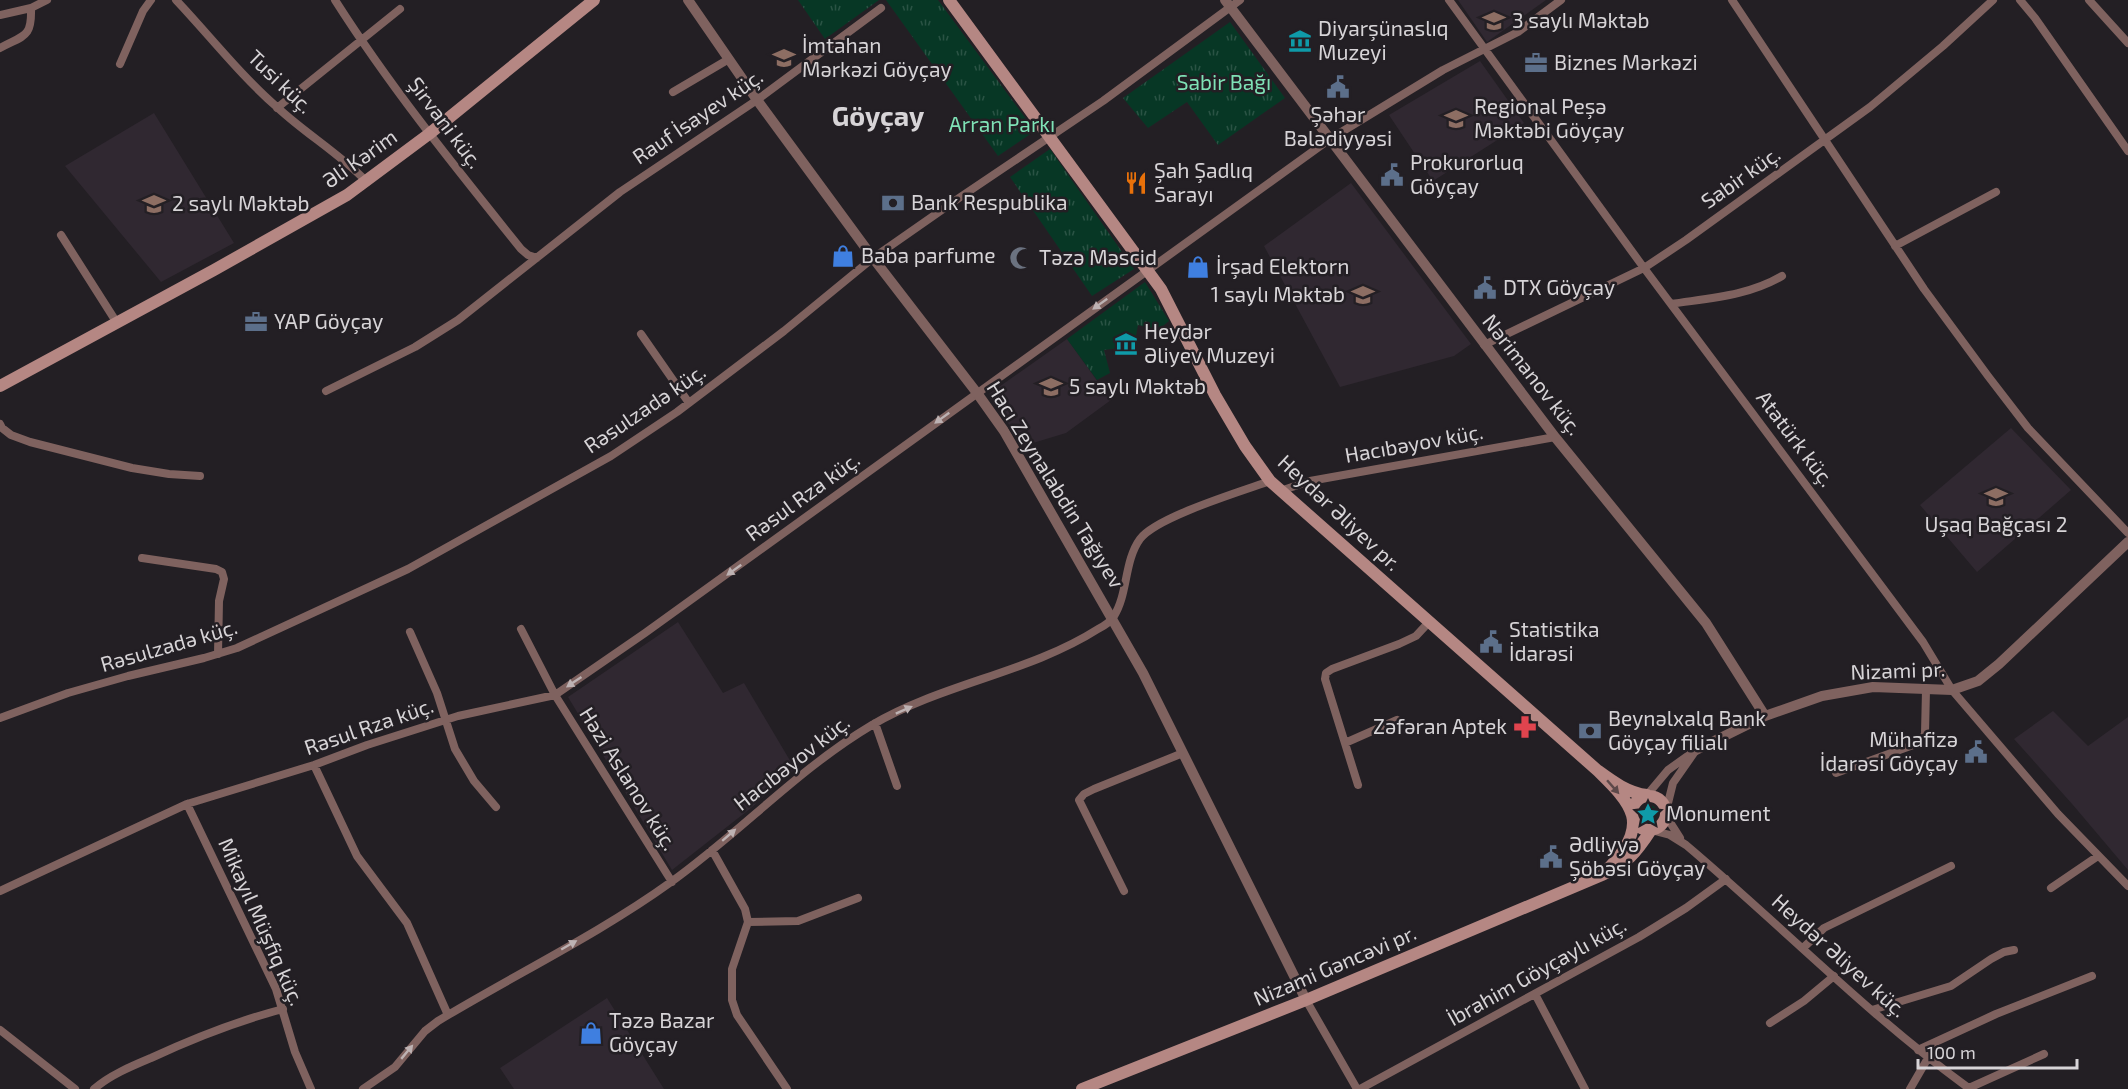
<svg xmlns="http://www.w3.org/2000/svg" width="2128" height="1089" viewBox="0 0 2128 1089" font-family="'Exo 2',sans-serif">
<defs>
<pattern id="grass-tufts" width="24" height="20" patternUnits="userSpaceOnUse" patternTransform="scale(1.5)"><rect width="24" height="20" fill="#073725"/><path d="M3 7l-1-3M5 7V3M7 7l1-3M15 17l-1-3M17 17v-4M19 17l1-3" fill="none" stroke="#2a5344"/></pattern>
</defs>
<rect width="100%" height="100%" fill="#231f24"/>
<path fill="#302831" d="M 1458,0 L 1546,0 L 1487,42 Z
M 1480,61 L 1524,123 L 1433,181 L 1389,115 Z
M 154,113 L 234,243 L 161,282 L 65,166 Z
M 1351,183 L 1471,344 L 1454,356 L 1340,387 L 1264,246 Z
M 1067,339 L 1111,400 L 1066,433 L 1023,446 L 989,394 Z
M 2011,428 L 2071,490 L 1977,572 L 1920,505 Z
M 678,622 L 723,693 L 744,683 L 795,769 L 751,808 L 672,870 L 568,697 Z
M 2053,711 L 2088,746 L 2128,717 L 2128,870 L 2073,805 L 2014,739 Z
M 607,998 L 664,1089 L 514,1089 L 500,1068 Z"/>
<path fill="url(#grass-tufts)" d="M 798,0 L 879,0 L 825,39 Z
M 886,0 L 938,0 L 1035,131 L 998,156 Z
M 1230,22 L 1285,98 L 1218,145 L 1187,102 L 1148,128 L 1123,98 Z
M 1050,149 L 1134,269 L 1092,296 L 1010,177 Z
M 1145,282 L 1169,321 L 1158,330 L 1138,325 L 1135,341 L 1122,336 L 1119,348 L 1104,350 L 1110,373 L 1097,380 L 1067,339 Z
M1641 813a8 8 0 1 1 16 0a8 8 0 1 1-16 0Z"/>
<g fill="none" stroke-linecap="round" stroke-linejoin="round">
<path stroke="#7f625f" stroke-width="8" d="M 176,0 C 210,36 241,76 278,108 C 306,134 340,154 367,182
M 335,0 C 391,88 456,168 521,249 L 528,255 L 537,258
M 1449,0 L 1644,268 L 1923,642 L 1952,690 L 2058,814 L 2128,886
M 1732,0 L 1924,289 L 1988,376 L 2028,428 L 2128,533
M 2020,0 L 2035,18 L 2128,151
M 2089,0 L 2128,43
M 0,15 L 31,8 L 47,0
M 0,48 C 24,35 32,38 31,8
M 120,64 L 143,11 L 151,0
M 673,92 L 729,59
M 277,108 L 400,9
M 61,235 L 117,323
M 1895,246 L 1996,192
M 1671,304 C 1710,298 1748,296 1782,276
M 641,334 L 689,403
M 1484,345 L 1644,268 L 1686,240 L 1870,107 L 1943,46 L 1993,0
M 326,391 L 415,347 L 458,320 L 620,192 L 757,100 L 881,8
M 0,424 L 2,428 L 11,435 L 30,442 L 132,468 L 169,474 L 200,476
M 1280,491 L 1310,481 L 1555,437
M 142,558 L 216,569 L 222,572 L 224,579 L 219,601 L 218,654
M 521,629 L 555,695 L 672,882
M 410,632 L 437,693 L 455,749 L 474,781 L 496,807
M 0,718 L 68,693 L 128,676 L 204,658 L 237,648 L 408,569 L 611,456 L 677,412 L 784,331 L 873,258 L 959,198 L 1103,101 L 1240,0
M 875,723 L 897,786
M 1345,743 L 1397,720
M 314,765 L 357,856 L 407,923 L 448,1015
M 1836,773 L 1916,744 L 1923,739 L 1925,733 L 1926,690
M 1358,785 L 1325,679 L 1326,673 L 1332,669 L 1399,644 L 1416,636 L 1429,622
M 1647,795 L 1668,770 L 1696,750 L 1673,783 L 1666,811
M 187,804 L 276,989 L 295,1052 L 311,1089
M 1666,816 L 1680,838
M 1651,830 L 1670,835 L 1686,845 C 1782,926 1869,1016 1970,1089
M 712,850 L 745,909 L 748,922 L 732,969 L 732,1000 L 737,1015 L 787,1089
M 2051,888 L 2098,856
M 0,891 L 187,804 L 314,765 L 367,745 L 458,716 L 555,695 L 645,633 L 1330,139 L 1443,70 L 1518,32 L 1561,0
M 1124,891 L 1079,800 L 1084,794 L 1094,789 L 1183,753
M 748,922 L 798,921 L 858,898
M 1803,948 L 1824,928 L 1951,866
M 1535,994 L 1585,1089
M 1306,1000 L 1357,1089
M 1872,1010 L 1951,986 L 1991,959 L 2004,952 L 2014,950
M 1770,1023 L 1804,1001 L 1834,976
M 0,1030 L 75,1089
M 1918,1050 L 1996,1014 L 2092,976
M 1969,1088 L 2044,1054
M 94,1089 C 110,1075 132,1066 151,1058 C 194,1038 237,1021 283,1009
M 363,1089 L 395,1067 L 425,1031 L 438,1021 C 514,975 599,934 671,882 C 741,832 798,769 872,725 C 943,683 1029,673 1098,629 C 1104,626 1111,621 1114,616 C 1128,594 1124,561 1140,539 C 1156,517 1242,491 1270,481
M 1360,1089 L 1639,937 L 1686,908 L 1726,879
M 1910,1089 L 1928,1058"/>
<path stroke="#7f625f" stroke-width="10" d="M 688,0 L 757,100 L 873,258 L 977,393 L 1004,431 L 1143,673 L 1306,1000
M 1225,0 L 1555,437 L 1706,623 L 1765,716
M 1696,750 L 1765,716 L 1822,696 L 1873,687 L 1952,690 L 1978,681 L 1999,664 L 2128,542"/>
<path stroke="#b58783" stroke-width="12" d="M 949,0 L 1161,289 L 1215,395 L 1245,446 L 1270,481 L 1597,770
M 0,386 L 214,270 L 347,195 L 429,134 L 594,0
M 1647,795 C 1628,793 1612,781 1597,770 C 1609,782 1627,798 1632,815 C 1638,838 1616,861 1602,875 C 1627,864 1636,853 1651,830
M1632 813a17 17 0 1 1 34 0a17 17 0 1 1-34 0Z
M 1082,1089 L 1306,1000 L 1602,875"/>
</g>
<defs><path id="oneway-solid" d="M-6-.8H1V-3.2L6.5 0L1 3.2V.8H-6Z" transform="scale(1.5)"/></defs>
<g fill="#bdb2b3">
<use href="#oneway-solid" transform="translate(1100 304) rotate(144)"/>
<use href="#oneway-solid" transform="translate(942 418) rotate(144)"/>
<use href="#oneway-solid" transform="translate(734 570) rotate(144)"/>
<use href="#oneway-solid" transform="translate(574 682) rotate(146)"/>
<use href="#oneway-solid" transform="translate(904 710) rotate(-24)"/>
<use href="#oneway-solid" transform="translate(729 835) rotate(-41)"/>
<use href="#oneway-solid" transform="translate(569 945) rotate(-30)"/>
<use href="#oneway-solid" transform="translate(407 1052) rotate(-50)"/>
</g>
<use fill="#5d494a" href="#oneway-solid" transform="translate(1613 787) rotate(49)"/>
<defs>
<g id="school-bare" transform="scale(1.8)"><path d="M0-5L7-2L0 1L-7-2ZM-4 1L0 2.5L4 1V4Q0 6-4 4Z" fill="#8d6e63" stroke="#231f24" stroke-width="2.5" paint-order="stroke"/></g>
<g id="museum-bare" transform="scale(1.8)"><path d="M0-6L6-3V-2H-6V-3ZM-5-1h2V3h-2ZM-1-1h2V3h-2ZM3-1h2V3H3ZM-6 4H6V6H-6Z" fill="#0f9aa8" stroke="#231f24" stroke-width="2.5" paint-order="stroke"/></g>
<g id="university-bare" transform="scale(1.8)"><path d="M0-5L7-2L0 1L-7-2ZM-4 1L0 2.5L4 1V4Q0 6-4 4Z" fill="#8d6e63" stroke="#231f24" stroke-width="2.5" paint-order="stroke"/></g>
<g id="office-bare" transform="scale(1.8)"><path d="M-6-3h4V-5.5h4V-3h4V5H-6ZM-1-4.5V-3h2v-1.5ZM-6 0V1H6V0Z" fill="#5c6f8a" stroke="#231f24" stroke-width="2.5" paint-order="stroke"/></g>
<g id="civic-bare" transform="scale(1.8)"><path d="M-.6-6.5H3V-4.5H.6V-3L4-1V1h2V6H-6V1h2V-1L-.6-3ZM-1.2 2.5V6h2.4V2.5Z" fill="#5c6f8a" stroke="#231f24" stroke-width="2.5" paint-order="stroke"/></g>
<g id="restaurant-bare" transform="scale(1.8)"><path d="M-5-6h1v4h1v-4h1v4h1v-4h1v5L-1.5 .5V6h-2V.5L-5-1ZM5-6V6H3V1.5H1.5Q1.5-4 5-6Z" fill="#e8710a" stroke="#231f24" stroke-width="2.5" paint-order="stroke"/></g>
<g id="bank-bare" transform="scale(1.8)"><path d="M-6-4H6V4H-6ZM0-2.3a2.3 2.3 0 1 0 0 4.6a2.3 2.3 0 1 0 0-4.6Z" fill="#5c6f8a" stroke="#231f24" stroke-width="2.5" paint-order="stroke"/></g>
<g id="shop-bare" transform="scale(1.8)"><path d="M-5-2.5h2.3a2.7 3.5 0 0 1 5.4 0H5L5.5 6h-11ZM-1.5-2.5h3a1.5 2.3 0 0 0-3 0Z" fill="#3f7fe0" stroke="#231f24" stroke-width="2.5" paint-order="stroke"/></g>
<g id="mosque-bare" transform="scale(1.8)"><path d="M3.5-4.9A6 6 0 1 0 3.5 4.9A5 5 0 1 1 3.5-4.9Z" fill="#6b7280" stroke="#231f24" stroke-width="2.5" paint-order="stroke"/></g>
<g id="pharmacy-bare" transform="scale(1.8)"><path d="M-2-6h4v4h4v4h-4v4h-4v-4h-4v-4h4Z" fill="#e0444e" stroke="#231f24" stroke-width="2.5" paint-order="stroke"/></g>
<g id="sight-bare" transform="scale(1.8)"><path d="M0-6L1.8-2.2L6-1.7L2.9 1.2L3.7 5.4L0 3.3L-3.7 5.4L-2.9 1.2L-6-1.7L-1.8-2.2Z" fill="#0f9aa8" stroke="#231f24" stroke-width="2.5" paint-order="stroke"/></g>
</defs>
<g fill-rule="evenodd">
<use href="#school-bare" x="1494" y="21"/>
<use href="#museum-bare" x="1300" y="41"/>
<use href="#university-bare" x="784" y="58"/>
<use href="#office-bare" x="1536" y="63"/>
<use href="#civic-bare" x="1338" y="87"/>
<use href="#university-bare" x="1456" y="119"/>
<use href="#civic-bare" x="1392" y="175"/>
<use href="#restaurant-bare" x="1136" y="183"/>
<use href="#bank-bare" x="893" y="203"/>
<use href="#school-bare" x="154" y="204"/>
<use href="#shop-bare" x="843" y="256"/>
<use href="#mosque-bare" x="1021" y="258"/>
<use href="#shop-bare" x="1198" y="267"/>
<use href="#civic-bare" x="1485" y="288"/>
<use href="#school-bare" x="1363" y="295"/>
<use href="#office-bare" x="256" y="322"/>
<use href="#museum-bare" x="1126" y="344"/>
<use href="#school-bare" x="1051" y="387"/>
<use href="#school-bare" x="1996" y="497"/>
<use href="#civic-bare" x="1491" y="642"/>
<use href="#pharmacy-bare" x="1525" y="727"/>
<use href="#bank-bare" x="1590" y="731"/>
<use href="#civic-bare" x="1976" y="752"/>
<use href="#sight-bare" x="1648" y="814"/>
<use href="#civic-bare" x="1551" y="857"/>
<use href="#shop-bare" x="591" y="1033"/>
</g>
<g text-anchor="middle" stroke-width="5" stroke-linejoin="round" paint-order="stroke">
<g font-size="21" fill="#d7d4d7" stroke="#231f24" text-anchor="start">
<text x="1512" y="28">3 saylı Məktəb</text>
<text x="1318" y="36">Diyarşünaslıq<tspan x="1318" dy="24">Muzeyi</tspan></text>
<text x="802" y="53">İmtahan<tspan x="802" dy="24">Mərkəzi Göyçay</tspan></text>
<text x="1554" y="70">Biznes Mərkəzi</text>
<text x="1474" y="114">Regional Peşə<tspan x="1474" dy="24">Məktəbi Göyçay</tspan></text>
<text x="1338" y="122" text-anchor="middle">Şəhər<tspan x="1338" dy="24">Bələdiyyəsi</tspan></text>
<text x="1410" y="170">Prokurorluq<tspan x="1410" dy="24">Göyçay</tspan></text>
<text x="1154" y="178">Şah Şadlıq<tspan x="1154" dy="24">Sarayı</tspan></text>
<text x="911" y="210">Bank Respublika</text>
<text x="172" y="211">2 saylı Məktəb</text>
<text x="861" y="263">Baba parfume</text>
<text x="1039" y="265">Təzə Məscid</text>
<text x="1216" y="274">İrşad Elektorn</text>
<text x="1503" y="295">DTX Göyçay</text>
<text x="1345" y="302" text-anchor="end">1 saylı Məktəb</text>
<text x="274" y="329">YAP Göyçay</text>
<text x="1144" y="339">Heydər<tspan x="1144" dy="24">Əliyev Muzeyi</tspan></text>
<text x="1069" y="394">5 saylı Məktəb</text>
<text x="1996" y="532" text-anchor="middle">Uşaq Bağçası 2</text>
<text x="1509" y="637">Statistika<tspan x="1509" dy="24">İdarəsi</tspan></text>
<text x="1608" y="726">Beynəlxalq Bank<tspan x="1608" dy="24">Göyçay filialı</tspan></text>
<text x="1507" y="734" text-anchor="end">Zəfəran Aptek</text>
<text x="1958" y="747" text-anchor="end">Mühafizə<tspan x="1958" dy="24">İdarəsi Göyçay</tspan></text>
<text x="1666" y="821">Monument</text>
<text x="1569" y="852">Ədliyyə<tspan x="1569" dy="24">Şöbəsi Göyçay</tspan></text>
<text x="609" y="1028">Təzə Bazar<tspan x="609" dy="24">Göyçay</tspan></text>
</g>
<g font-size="21" fill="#d7d4d7" stroke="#231f24">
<text transform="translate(280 82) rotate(44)" y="7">Tusi küç.</text>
<text transform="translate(698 117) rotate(-34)" y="7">Rauf İsayev küç.</text>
<text transform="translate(445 123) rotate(53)" y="7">Şirvani küç.</text>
<text transform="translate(360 159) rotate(-35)" y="7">Əli Kərim</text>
<text transform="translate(1741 178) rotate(-35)" y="7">Sabir küç.</text>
<text transform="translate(1532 375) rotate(52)" y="7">Nərimanov küç.</text>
<text transform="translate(645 409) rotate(-34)" y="7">Rəsulzadə küç.</text>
<text transform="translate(1795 439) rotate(53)" y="7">Atatürk küç.</text>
<text transform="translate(1414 444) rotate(-10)" y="7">Hacıbəyov küç.</text>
<text transform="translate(1055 485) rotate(58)" y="7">Hacı Zeynalabdin Tağıyev</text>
<text transform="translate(803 497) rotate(-36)" y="7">Rəsul Rza küç.</text>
<text transform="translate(1339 513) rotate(43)" y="7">Heydər Əliyev pr.</text>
<text transform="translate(169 646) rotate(-16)" y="7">Rəsulzadə küç.</text>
<text transform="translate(1898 671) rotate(-2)" y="7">Nizami pr.</text>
<text transform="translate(369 727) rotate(-19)" y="7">Rəsul Rza küç.</text>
<text transform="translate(792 763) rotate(-38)" y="7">Hacıbəyov küç.</text>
<text transform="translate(628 779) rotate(58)" y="7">Həzi Aslanov küç.</text>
<text transform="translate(261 922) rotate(66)" y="7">Mikayıl Müşfiq küç.</text>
<text transform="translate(1839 956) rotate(42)" y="7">Heydər Əliyev küç.</text>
<text transform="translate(1335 966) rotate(-23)" y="7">Nizami Gəncəvi pr.</text>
<text transform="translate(1537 972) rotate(-29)" y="7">İbrahim Göyçaylı küç.</text>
</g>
<g font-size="21" fill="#7fe2b6" stroke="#231f24">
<text x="1224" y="90">Sabir Bağı</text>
<text x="1002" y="132">Arran Parkı</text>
</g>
<g font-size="27" font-weight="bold" fill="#d7d4d7" stroke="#231f24">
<text x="878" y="126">Göyçay</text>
</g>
</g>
<path d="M1918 1059v9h159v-9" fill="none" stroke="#d7d4d7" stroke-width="3"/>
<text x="1927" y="1059" font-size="18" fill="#d7d4d7" stroke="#231f24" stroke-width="4.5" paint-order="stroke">100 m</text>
</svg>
